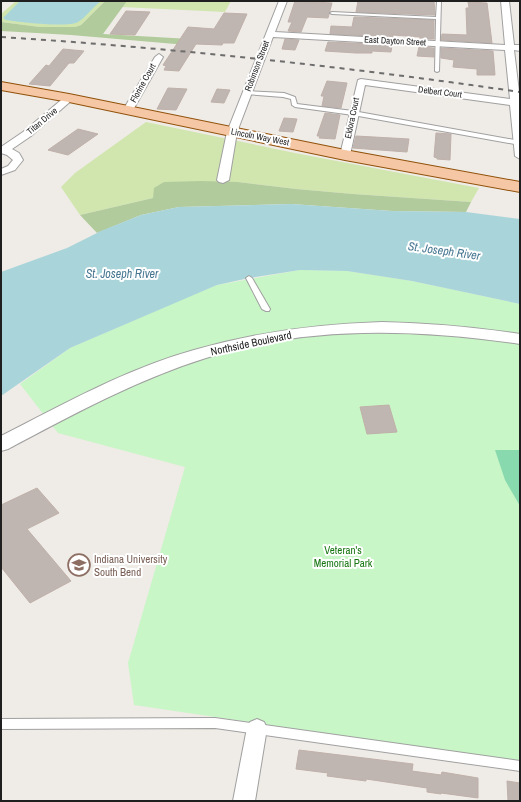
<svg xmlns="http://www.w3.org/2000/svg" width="521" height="802" viewBox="0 0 521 802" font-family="'Archivo Narrow',sans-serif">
<rect width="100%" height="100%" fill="#efebe6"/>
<path fill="#d1e6af" d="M 16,1 L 105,1 L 81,25 L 75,27 L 40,27 L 1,22 L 1,14 Z
M 127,1 L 231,1 L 225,12 L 121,7 Z
M 146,122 L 300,154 L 479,188 L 471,202 L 353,194 L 296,189 L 238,182 L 164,182 L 153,198 L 80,215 L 61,187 L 75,173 Z"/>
<path fill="#b1cb9d" d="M 105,1 L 127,1 L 103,34 L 190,39 L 187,45 L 71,35 L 1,31 L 1,22 L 40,27 L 75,27 L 81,25 Z
M 201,181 L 238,182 L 296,189 L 353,194 L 471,202 L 466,212 L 392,211 L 291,204 L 179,207 L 141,215 L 97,233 L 80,215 L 153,198 L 154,188 L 164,182 Z"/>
<path fill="#c8f6c6" d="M 300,270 L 347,271 L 412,281 L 520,304 L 520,762 L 134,705 L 128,663 L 185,467 L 58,433 L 20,384 L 70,348 L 183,299 L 217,285 Z"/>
<path fill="#89d9af" d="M 495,450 L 520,450 L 520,506 L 505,480 Z"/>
<path fill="#a9d5da" d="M 20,1 L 101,1 C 93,7 85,18 78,22 C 67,28 19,22 6,20 L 3,18 Z
M 291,204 L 392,211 L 466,212 L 520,219 L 520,304 L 412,281 L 347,271 L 300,270 L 249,278 L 217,285 L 70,348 L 1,396 L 1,272 L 67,248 L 101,231 L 141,215 L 179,207 Z"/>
<path fill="#bfb6b2" stroke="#c0b0a9" d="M 295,1 L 332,3 L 328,18 L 307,17 L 301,32 L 288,31 L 292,22 L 288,22 Z
M 358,1 L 434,1 L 435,15 L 356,12 Z
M 468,2 L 487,3 L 492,43 L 441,40 L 442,34 L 467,35 L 466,8 L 469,8 Z
M 126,11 L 150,12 L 135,35 L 110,34 Z
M 224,13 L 247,14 L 234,43 L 223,43 L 222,45 L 196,44 L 179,71 L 164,70 L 166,66 L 163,65 L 188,27 L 214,29 Z
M 354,17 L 434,20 L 434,39 L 420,39 L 420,37 L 393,35 L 393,37 L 330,34 L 331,26 L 352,27 Z
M 285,39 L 299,40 L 295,50 L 282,49 Z
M 328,42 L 392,45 L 391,52 L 372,51 L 372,53 L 356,53 L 325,51 Z
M 419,47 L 434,48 L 434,57 L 417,56 Z
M 441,48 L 493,51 L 495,75 L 477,75 L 477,69 L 453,67 L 454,60 L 441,58 Z
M 63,49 L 84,51 L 74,63 L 69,63 L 50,86 L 29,84 L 46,65 L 49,66 Z
M 327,81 L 347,83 L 341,108 L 322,106 L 324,96 L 321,96 Z
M 168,88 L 187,89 L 176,110 L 157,109 Z
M 217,89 L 230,90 L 224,103 L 211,102 Z
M 325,113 L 340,115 L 335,139 L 319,138 L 320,136 L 317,136 Z
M 284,118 L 297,119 L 293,132 L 279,131 Z
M 78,129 L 98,134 L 68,155 L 48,150 Z
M 436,133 L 451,134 L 450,160 L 437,159 L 437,158 L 434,157 Z
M 356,136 L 409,139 L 407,152 L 353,148 Z
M 389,405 L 397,432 L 367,434 L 360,407 Z
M 37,488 L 59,513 L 27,529 L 71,581 L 30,603 L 1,567 L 1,505 Z
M 299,750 L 413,764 L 412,771 L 441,775 L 442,772 L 478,778 L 478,798 L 441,793 L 441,794 L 427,792 L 427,788 L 366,779 L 366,781 L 327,776 L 328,773 L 296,769 Z
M 507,781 L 520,783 L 520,801 L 508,801 Z"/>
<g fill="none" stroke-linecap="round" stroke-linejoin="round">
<g stroke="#a0a0a0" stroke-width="2">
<path id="service" d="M 437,1 L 441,1 L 439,71 L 437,72 L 435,71 L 436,19 L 332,14 L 330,13 L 332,12 L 436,17 Z
M 247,91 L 284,93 L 295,97 L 297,104 L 353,111 L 520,141 L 520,145 L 353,115 L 295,107 L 292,105 L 291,99 L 283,97 L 245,94 L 244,93 Z
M 249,276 L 252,278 L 270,309 L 269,311 L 266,311 L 262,309 L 246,278 Z
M 215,718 L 520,761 L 520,771 L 215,728 L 1,729 L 1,719 Z"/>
</g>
<g stroke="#a0a0a0" stroke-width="2">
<path id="minor" d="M 279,1 L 287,1 L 275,32 L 505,45 L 501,1 L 509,1 L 514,45 L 520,45 L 520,51 L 514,50 L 520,100 L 520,159 L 515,156 L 510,105 L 365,85 L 350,155 L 345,158 L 340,155 L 358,80 L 361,79 L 510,99 L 505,50 L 273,37 L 237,132 L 229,180 L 223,183 L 219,182 L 217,180 L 227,132 Z
M 159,54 L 163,57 L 133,110 L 131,112 L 125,112 L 123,110 L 155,57 Z
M 69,95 L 72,96 L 74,98 L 72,100 L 31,136 L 12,149 L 19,153 L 23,160 L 15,170 L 1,175 L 1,169 L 8,166 L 13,160 L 7,155 L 1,153 L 1,147 L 23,132 L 66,96 Z
M 257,719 L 264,722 L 267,728 L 255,801 L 233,801 L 247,728 L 250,722 Z"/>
</g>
<g stroke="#a0a0a0" stroke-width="2">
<path id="tertiary" d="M 382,322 C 429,323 474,327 520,334 L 520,344 C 416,329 307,325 206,358 C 136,380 72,415 8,449 L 1,451 L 1,436 C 64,404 126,369 194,350 C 256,332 318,324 382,322 Z"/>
</g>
<g stroke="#90510a" stroke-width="2">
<path id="primary" d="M 1,82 L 69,94 L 345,150 L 520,182 L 520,192 L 345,160 L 69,102 L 1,90 Z"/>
</g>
<use href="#service" fill="#fff" fill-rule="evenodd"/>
<use href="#minor" fill="#fff" fill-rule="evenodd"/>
<use href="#tertiary" fill="#fff" fill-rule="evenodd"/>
<use href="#primary" fill="#f6c7a4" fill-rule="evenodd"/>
<path stroke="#6d6d6d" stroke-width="2" stroke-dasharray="5 5" stroke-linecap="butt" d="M 1,37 C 175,48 348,67 520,92"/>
</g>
<defs>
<g id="university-ring" transform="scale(1.15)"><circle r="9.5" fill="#fff" stroke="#8d6e63" stroke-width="1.5"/><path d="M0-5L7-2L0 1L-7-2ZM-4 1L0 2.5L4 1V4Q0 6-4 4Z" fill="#8d6e63"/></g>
</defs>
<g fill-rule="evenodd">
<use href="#university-ring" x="79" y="565"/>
</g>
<g text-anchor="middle" stroke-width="4" stroke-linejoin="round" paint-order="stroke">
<g font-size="9" fill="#1f1f1f" stroke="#fff">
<text transform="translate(395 41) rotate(3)" y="3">East Dayton Street</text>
<text transform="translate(257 66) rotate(-69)" y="3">Robinson Street</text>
<text transform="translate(143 83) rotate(-61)" y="3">Florine Court</text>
<text transform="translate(440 92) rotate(7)" y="3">Delbert Court</text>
<text transform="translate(352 118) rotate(-78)" y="3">Eldora Court</text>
<text transform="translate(42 121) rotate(-40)" y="3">Titan Drive</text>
<text transform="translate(260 137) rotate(11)" y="3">Lincoln Way West</text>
</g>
<g font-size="11" fill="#1f1f1f" stroke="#fff">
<text transform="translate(251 343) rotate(-12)" y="4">Northside Boulevard</text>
</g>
<g font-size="11" fill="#187713" stroke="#fff">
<text x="343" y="554">Veteran's<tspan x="343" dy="13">Memorial Park</tspan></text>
</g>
<g font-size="11" fill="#785e54" stroke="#fff" text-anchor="start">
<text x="94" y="563">Indiana University<tspan x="94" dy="13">South Bend</tspan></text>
</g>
<g font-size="12" font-style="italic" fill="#477791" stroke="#fff">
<text transform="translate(444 251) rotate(8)" y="4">St. Joseph River</text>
<text x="122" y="278">St. Joseph River</text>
</g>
</g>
<rect width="521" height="802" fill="none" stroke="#1f1f1f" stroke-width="4"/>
</svg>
